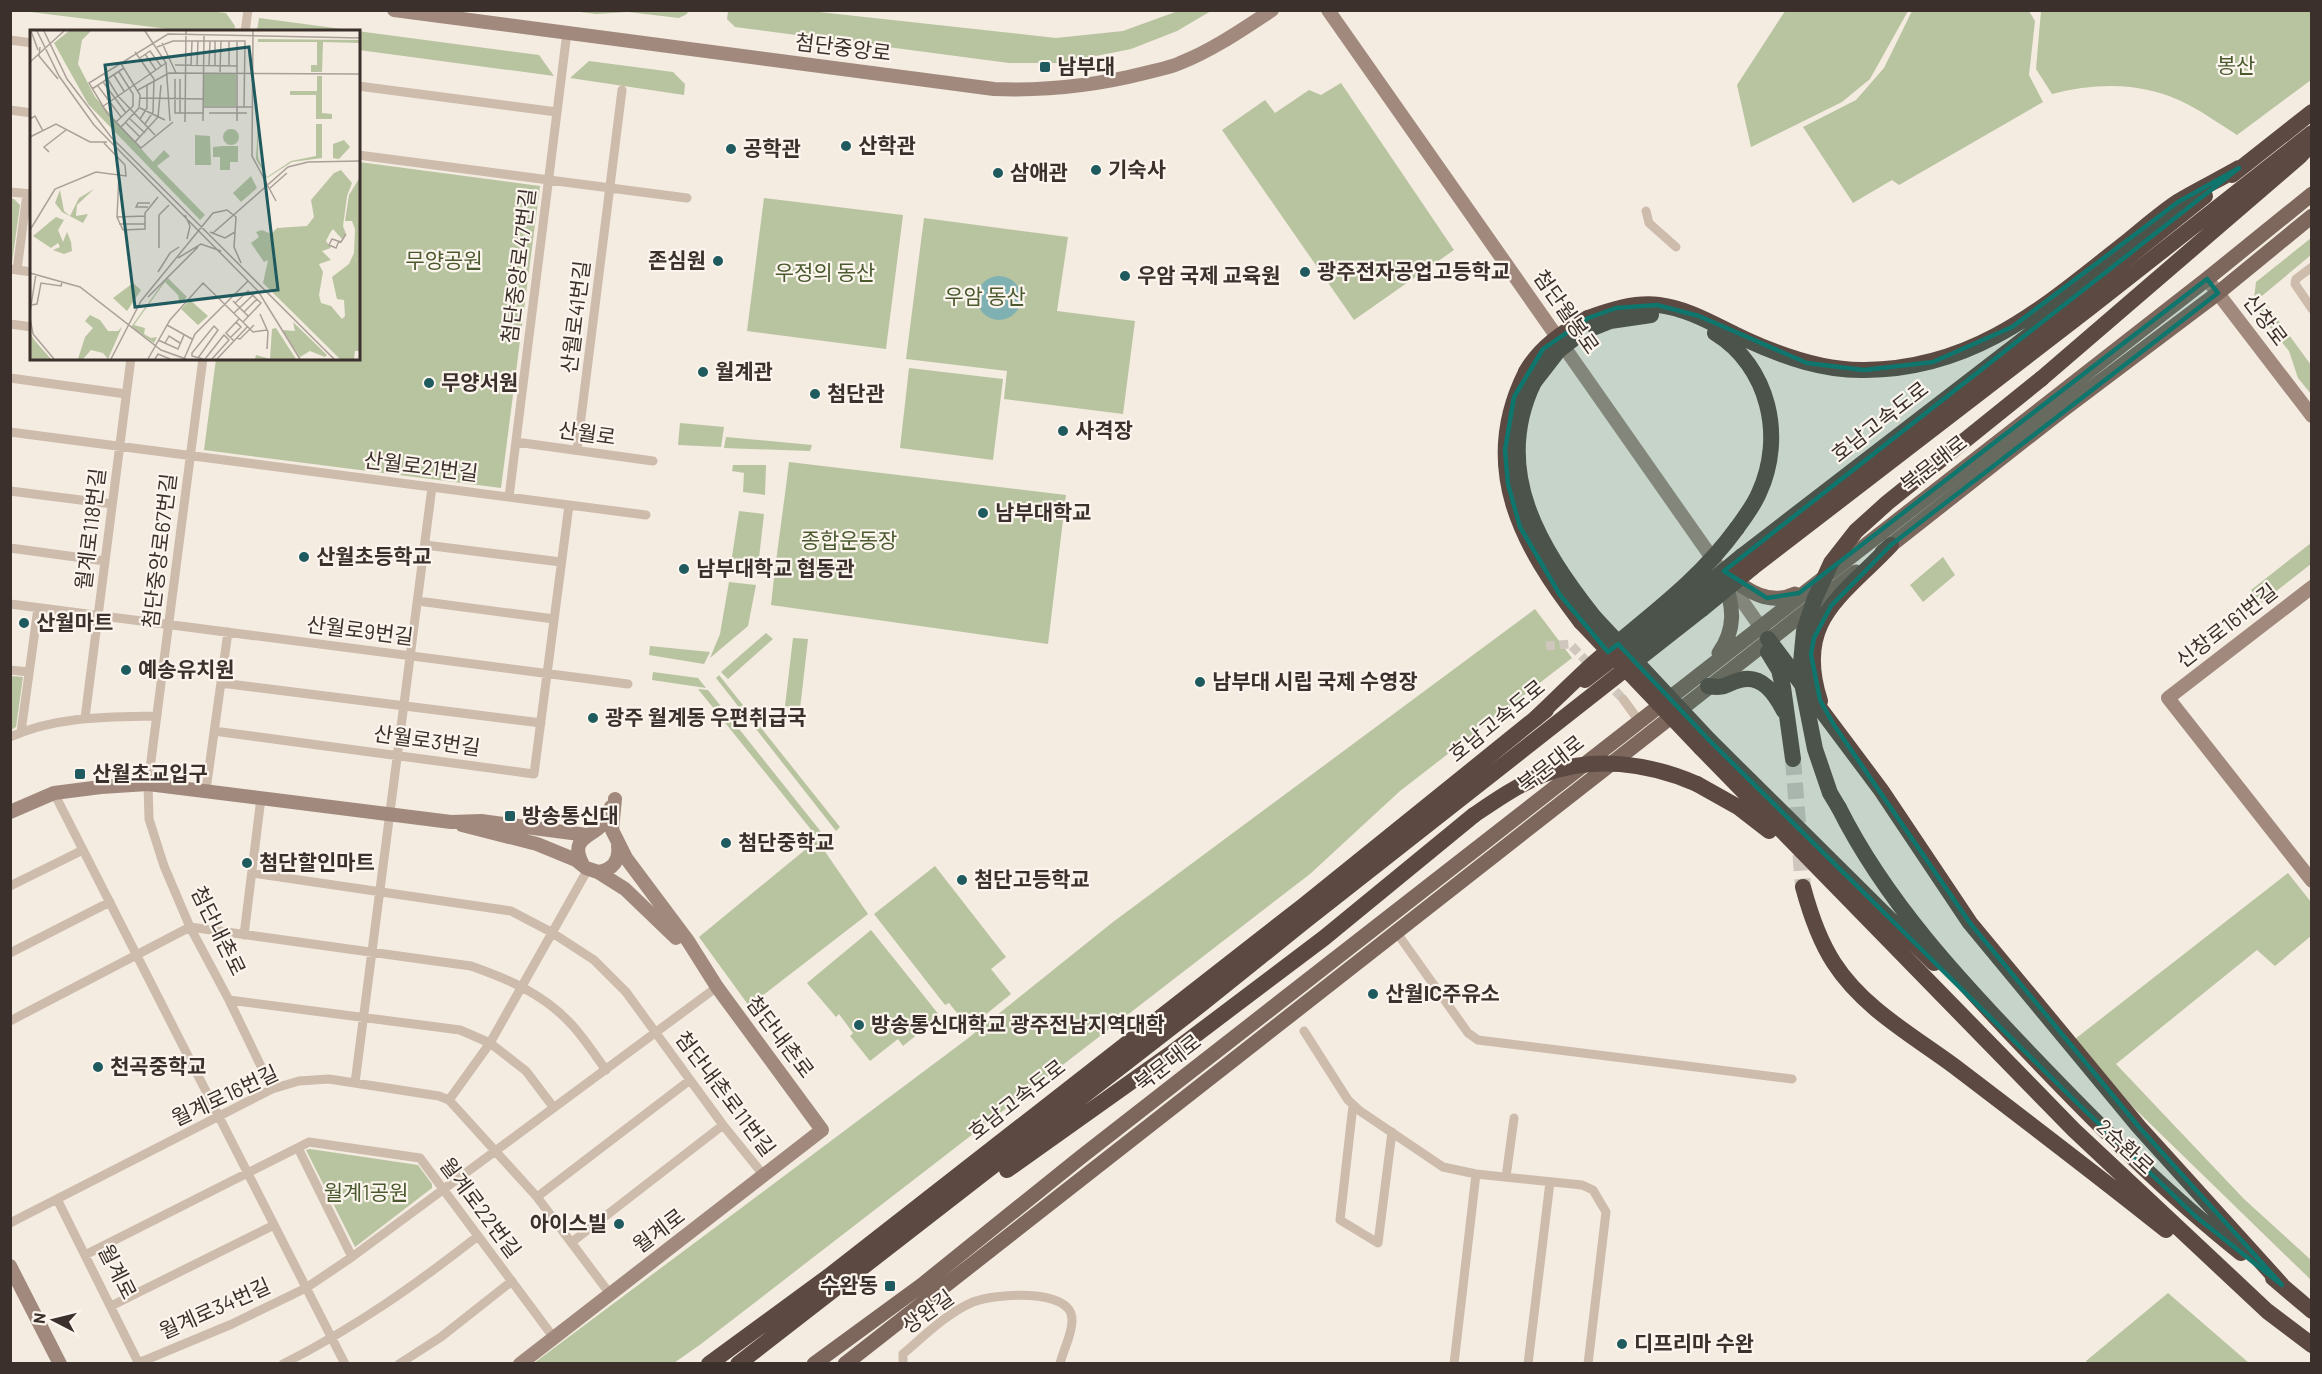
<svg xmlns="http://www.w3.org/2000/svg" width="2322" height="1374" viewBox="0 0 2322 1374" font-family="Barlow,'Noto Sans KR',sans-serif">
<rect width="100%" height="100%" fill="#f4ebe1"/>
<path fill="#b8c4a0" d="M 22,11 L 210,11 L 226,13 L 235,26 L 234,31 L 185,31 Z
M 572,11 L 688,11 L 687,14 L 679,18 L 628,12 L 596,14 Z
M 728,11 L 810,11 L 1056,38 L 1123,31 L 1178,11 L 1211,11 L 1177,31 L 1131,49 L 1061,63 L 1009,63 L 735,27 L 727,19 Z
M 1785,11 L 1908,11 L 1870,79 L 1842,102 L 1751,147 L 1737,85 Z
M 1912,11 L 2029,11 L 2035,21 L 2029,75 L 2043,102 L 1899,185 L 1892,180 L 1853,203 L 1803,127 L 1856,100 L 1884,68 Z
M 2041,11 L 2311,11 L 2311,80 L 2237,135 C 2221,125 2206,114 2189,105 C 2145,82 2099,82 2052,94 L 2036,69 Z
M 259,18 L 539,55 L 554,76 L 359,50 L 358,32 L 257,31 Z
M 589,61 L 673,72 L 685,84 L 684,95 L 570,78 Z
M 1341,83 L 1454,250 L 1354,320 L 1222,130 L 1265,100 L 1275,113 L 1309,90 L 1321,95 Z
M 359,162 L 540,186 L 501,488 L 204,450 L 216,359 L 358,358 Z
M 11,198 L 14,199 L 20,205 L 12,263 L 10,263 Z
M 764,198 L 903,215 L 886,349 L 747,331 Z
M 924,218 L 1068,237 L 1057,311 L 1135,321 L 1123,414 L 1004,399 L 1007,371 L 906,359 Z
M 2311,238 L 2311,255 L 2257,300 L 2254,299 L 2256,282 Z
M 2265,302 L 2311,365 L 2311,394 L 2298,378 L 2289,351 L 2259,314 L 2260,307 Z
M 909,368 L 1003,379 L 993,460 L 900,448 Z
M 680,423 L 724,427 L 721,447 L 678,445 Z
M 726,437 L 812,445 L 810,451 L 724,448 Z
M 789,462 L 1066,495 L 1048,644 L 771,605 C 776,556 783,513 789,462 Z
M 733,465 L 766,465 L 765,495 L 743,492 L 744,473 L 732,471 Z
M 739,511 L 764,514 L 758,567 L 731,563 Z
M 2311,543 L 2311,564 L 2261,603 L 2251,590 Z
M 1943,557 L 1955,575 L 1923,602 L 1910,585 Z
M 729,582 L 756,585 L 748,626 L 710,658 L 720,634 Z
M 1535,609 L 1572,658 L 1400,791 L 1310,874 L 701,1344 L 674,1363 L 534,1363 L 967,1039 L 1113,922 Z
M 766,633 L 773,639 L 728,679 L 721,672 Z
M 793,638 L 808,639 L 800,709 L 785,706 Z
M 650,646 L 710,652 L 704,664 L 649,655 Z
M 653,672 L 698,678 L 706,688 L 652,680 Z
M 719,675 L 840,827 L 836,831 L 716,678 Z
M 11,676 L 23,677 L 16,727 L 11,730 Z
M 698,689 L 708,690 L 826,838 L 821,842 Z
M 817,840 L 868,914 L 749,1006 L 699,937 Z
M 935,866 L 1006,957 L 991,969 L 1011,994 L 969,1028 L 949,1003 L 945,1005 L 874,914 Z
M 2288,873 L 2311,902 L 2311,936 L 2275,966 L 2257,950 L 2116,1064 L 2244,1199 L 2311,1260 L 2311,1280 L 2133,1107 L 2075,1039 Z
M 871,930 L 940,1016 L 903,1046 L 898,1039 L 870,1061 L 850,1036 L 853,1033 L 839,1014 L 836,1017 L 807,983 Z
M 310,1149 L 418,1165 L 432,1184 L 432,1188 L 355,1247 L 306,1150 Z
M 2168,1293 L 2249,1363 L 2087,1363 L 2086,1361 Z"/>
<path fill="#7fb0b2" d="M977 298a22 22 0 1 1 44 0a22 22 0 1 1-44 0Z"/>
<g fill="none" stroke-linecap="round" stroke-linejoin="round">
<path stroke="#cfc6bd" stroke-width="9" stroke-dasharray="9 4.5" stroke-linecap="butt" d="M 1546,646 L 1570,644 L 1592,667
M 1606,681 L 1623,699"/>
<path stroke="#cfc6bd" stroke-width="16" stroke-dasharray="16 8" stroke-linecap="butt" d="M 1793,759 L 1803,887"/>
<path stroke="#cdbbac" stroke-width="9" d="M 245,32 L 248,10
M 10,40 L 32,43
M 358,86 L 557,112
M 10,110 L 32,113
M 358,155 L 687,198
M 10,192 L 32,194
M 1646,211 L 1649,223 L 1676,247
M 2312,267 L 2296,279 L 2295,284 L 2312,309
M 10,269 L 32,272
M 17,270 L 27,194
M 10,324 L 32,327
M 203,358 L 148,784 L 149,819 L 164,866 L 190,927 L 229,1000 L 272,1089
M 10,378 L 126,394
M 10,432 L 646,515
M 516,442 L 653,461
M 577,450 L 622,90
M 10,491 L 112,504
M 509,497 L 567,32
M 425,545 L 561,562
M 10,548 L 105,561
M 418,601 L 554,619
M 10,604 L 628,684
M 10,670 L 29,672
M 221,683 L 541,723
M 1623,699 L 1639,721
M 85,718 L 131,358
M 214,731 L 534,774 L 569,505
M 21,732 L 38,608
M 10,737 C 56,716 108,717 157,716
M 206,790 L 228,632
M 54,793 L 345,1364
M 252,873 L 511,911 L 551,932 L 594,960 L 626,992 L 723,1125 L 765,1177
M 10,886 L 83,850
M 1397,933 L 1468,1033 L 1478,1040 L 1792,1079
M 244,935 L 261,798
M 10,953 L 110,902
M 229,1000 L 460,1030 L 490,1043 L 526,1071 L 554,1108
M 10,1021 L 190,927 L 471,966 C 508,979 544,994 572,1025 C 584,1038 595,1055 606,1070
M 1304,1031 L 1348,1100 L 1360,1111 L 1443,1167 L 1476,1174 L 1582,1185 L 1593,1190 L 1606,1212 L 1588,1364
M 355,1083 L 432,487
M 449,1100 L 490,1043 L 588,869
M 1353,1105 L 1340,1220 L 1378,1243 L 1392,1132
M 298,1148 L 352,1257
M 1506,1177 L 1514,1118
M 537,1197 L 690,1080
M 57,1199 L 139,1364
M 10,1223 L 272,1089 L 299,1081 L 329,1079 L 439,1096 L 449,1100 L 537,1197 L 610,1294
M 572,1242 L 723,1125
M 85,1255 L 309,1142 L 420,1158 L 554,1338
M 111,1306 L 274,1225
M 136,1364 L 232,1324 L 306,1288 L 352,1257 L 717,987
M 283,1364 C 356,1327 414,1286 478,1236
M 399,1364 L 441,1337 L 512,1281
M 903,1364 L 903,1354 C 924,1336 947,1313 973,1302 C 993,1294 1071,1287 1072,1319 C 1073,1333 1063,1350 1060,1364
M 1454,1364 L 1476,1174
M 1528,1364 L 1550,1182"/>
<path stroke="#a18a7d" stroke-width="14" d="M 394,10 L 994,89 C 1046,91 1094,86 1145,73 C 1156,70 1169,68 1180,63 C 1213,50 1243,29 1272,10
M 1328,10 L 1766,635
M 2207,279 L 2312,416
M 2312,587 L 2168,698 L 2312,881
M 10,812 L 54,793 L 101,787 L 148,784 L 451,822 L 481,821 L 587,835
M 462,825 L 537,844 L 576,860 L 586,868 L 598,872 L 625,889 L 676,938
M 582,863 C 570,839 589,838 602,825 C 606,820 608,813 611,807
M 598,872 C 613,870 620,860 618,846
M 10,1266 L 60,1364
M 520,1364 L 822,1130 L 717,987 L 688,941 L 626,858 L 612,830 L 615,799"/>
<path stroke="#7d675c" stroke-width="15" d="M 1882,552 L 2064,409 L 2218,293 L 2312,216
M 1728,575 C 1747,591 1770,606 1795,594
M 1719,653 C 1736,629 1734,607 1724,580
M 814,1364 L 922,1285 L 1081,1157 L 2207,279 L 2312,194
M 845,1364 L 1856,572"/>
<path stroke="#5c4a42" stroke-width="16" d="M 2232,175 L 2312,112
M 1588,318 C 1611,310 1634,302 1659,305 C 1691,309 1718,327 1747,340 C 1784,357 1824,371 1865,370 C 1977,369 2046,305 2129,240 C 2145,227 2162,212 2179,201 C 2199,189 2220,179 2239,168
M 1595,327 L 1610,321 L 1651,315
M 1715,333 C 1769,366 1785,437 1759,493 C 1754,505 1745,517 1737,528
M 1526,372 C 1478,467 1522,546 1581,622
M 2041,379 L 2299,157 L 2312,143
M 1534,382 C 1491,471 1540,548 1594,617
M 1742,556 L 2076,299 L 2205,196
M 1752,568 L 2091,307 L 2312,133
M 1768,639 L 1881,790 L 1970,923 L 2139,1127 L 2282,1285
M 1768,652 L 1779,670 L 1783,687 L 1793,759
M 1585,680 L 1694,596
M 1708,686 C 1727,689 1724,684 1740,680 C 1762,674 1775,694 1784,711
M 1820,701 C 1794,620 1842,597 1891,545
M 1709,740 L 1934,963
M 1701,748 L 2074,1130 L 2267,1311 L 2312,1345
M 1697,784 L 1738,807 L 1769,831
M 1839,808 C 1886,902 1960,981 2033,1057 C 2099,1126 2167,1194 2241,1253
M 1803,887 C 1810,913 1819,940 1834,963 C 1863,1008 1912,1035 1954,1066 C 2025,1120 2096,1174 2166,1230
M 1007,1170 L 1173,1052 L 1324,938 L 1474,815
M 2273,1278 L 2312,1311
M 709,1364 L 829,1276 L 1303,906 L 1546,710
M 738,1364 L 1203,1003 L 1305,921 L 1702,609"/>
<path stroke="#5c4a42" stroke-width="16" d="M 1526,372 C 1540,347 1563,332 1588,318
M 1534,382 L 1558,351 L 1576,337
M 1694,596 L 1742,556
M 1702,609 L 1752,568
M 1594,617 L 1709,740
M 1581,622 L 1701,748
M 1536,718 C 1556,699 1576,679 1596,661 C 1646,618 1698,582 1737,528
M 1839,808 L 1830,793 L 1815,749 L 1800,673 L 1804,631 L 1815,598 L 1831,563 L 1856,531 L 1887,503 L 2041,379
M 1474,815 C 1496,800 1518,785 1542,775 C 1592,755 1649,763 1697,784"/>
</g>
<path fill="#0f766e" fill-opacity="0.2" stroke="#0f766e" stroke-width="4.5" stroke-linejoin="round" d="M 2239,168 L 1724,571 L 1767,598 L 1799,593 L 2207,279 L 2218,293 L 1891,545 L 1831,606 L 1814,638 L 1811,654 L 1820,700 L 1834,725 L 1970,923 L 2139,1127 L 2282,1285 L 2195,1216 L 2074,1100 L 1709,740 L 1618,644 L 1608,652 L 1560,595 L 1520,527 L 1508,484 L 1505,450 L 1514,397 L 1543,349 L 1588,318 L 1616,308 L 1657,305 L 1699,316 L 1807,363 L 1864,370 L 1933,362 L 2012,327 L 2178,202 Z"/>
<g fill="#1f5a5e" stroke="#fbf5ee" stroke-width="2">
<rect x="1039" y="61" width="12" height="12" rx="3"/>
<circle cx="846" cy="146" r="6"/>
<circle cx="731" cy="149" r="6"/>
<circle cx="1096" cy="170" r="6"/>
<circle cx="998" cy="173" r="6"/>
<circle cx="718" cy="261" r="6"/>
<circle cx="1305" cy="272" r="6"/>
<circle cx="1125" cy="276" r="6"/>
<circle cx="703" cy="372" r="6"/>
<circle cx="429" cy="383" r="6"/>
<circle cx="815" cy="394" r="6"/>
<circle cx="1063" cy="431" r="6"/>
<circle cx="983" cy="513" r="6"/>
<circle cx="304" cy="557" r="6"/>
<circle cx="684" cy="569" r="6"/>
<circle cx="24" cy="623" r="6"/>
<circle cx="126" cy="670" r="6"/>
<circle cx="1200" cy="682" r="6"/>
<circle cx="593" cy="718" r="6"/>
<rect x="74" y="768" width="12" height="12" rx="3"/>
<rect x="504" y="810" width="12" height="12" rx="3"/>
<circle cx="726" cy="843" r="6"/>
<circle cx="247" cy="863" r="6"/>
<circle cx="962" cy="880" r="6"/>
<circle cx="1373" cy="994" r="6"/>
<circle cx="859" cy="1025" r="6"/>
<circle cx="98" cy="1067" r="6"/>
<circle cx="619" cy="1224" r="6"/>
<rect x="884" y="1280" width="12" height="12" rx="3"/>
<circle cx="1622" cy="1344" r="6"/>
</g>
<g text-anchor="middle" stroke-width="4.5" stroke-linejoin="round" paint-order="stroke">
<g font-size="21" fill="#3b302b" stroke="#fbf5ee">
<text transform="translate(843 48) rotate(7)" y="7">첨단중앙로</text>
<text transform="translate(519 266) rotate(-83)" y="7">첨단중앙로47번길</text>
<text transform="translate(1566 312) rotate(55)" y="7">첨단월봉로</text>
<text transform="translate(576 317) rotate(-83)" y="7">산월로41번길</text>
<text transform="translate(2265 320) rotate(53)" y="7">신창로</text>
<text transform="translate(1880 422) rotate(-38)" y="7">호남고속도로</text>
<text transform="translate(587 434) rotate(8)" y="7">산월로</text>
<text transform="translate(1934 464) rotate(-38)" y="7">북문대로</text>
<text transform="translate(421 467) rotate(7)" y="7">산월로21번길</text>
<text transform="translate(91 529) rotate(-83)" y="7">월계로118번길</text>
<text transform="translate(160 551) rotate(-83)" y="7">첨단중앙로67번길</text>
<text transform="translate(2227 626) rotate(-38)" y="7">신창로161번길</text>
<text transform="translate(360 631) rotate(7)" y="7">산월로9번길</text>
<text transform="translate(1497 721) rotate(-39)" y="7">호남고속도로</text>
<text transform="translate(427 741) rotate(8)" y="7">산월로3번길</text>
<text transform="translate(1551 764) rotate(-38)" y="7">북문대로</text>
<text transform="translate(218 931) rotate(64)" y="7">첨단내촌로</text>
<text transform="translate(780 1037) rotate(53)" y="7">첨단내촌로</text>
<text transform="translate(1168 1063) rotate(-38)" y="7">북문대로</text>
<text transform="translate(725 1094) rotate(53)" y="7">첨단내촌로11번길</text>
<text transform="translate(225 1096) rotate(-25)" y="7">월계로16번길</text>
<text transform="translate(1017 1100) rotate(-38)" y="7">호남고속도로</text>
<text transform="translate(2125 1147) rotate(43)" y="7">2순환로</text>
<text transform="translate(480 1208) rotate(53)" y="7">월계로22번길</text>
<text transform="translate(659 1231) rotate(-37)" y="7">월계로</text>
<text transform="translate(117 1272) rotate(63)" y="7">월계로</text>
<text transform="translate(215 1309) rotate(-24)" y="7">월계로34번길</text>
<text transform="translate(928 1312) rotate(-36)" y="7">상완길</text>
</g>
<g font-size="21" fill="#4a5a2e" stroke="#fbf5ee">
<text x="2236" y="73">봉산</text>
<text x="444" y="268">무양공원</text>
<text x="825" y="280">우정의 동산</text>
<text x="985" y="304">우암 동산</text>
<text x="849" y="548">종합운동장</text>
<text x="366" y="1200">월계1공원</text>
</g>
<g font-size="21" font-weight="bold" fill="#3b302b" stroke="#fbf5ee" text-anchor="start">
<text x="1057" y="74">남부대</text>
<text x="858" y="153">산학관</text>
<text x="743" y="156">공학관</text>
<text x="1108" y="177">기숙사</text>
<text x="1010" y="180">삼애관</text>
<text x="706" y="268" text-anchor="end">존심원</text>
<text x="1317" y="279">광주전자공업고등학교</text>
<text x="1137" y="283">우암 국제 교육원</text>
<text x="715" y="379">월계관</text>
<text x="441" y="390">무양서원</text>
<text x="827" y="401">첨단관</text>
<text x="1075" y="438">사격장</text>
<text x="995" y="520">남부대학교</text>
<text x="316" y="564">산월초등학교</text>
<text x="696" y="576">남부대학교 협동관</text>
<text x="36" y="630">산월마트</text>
<text x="138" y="677">예송유치원</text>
<text x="1212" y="689">남부대 시립 국제 수영장</text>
<text x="605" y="725">광주 월계동 우편취급국</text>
<text x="92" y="781">산월초교입구</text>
<text x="522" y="823">방송통신대</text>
<text x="738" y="850">첨단중학교</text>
<text x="259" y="870">첨단할인마트</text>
<text x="974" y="887">첨단고등학교</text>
<text x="1385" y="1001">산월IC주유소</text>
<text x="871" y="1032">방송통신대학교 광주전남지역대학</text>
<text x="110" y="1074">천곡중학교</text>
<text x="607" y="1231" text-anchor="end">아이스빌</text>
<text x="878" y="1293" text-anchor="end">수완동</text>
<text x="1634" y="1351">디프리마 수완</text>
</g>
</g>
<g transform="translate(30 30)">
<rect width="330" height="330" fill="#f4ebe1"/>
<path d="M 39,1 L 61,1 L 52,10 L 48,34 L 65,67 L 123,132 L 134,120 L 140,126 L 127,136 L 175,185 L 170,190 L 58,74 L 24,13 ZM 228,9 L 330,10 L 330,13 L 293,12 L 292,42 L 281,42 L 281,35 L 287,35 L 287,12 L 228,12 L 227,41 ZM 174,44 L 206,44 L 206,76 L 174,76 ZM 287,46 L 292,46 L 292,83 L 302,84 L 302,89 L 286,89 L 286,65 L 260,65 L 260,61 L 287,61 ZM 228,93 L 228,128 L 237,147 L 261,131 L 286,126 L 286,94 L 292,94 L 292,128 L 262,132 L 237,148 L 226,129 ZM193 107a8 8 0 1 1 16 0a8 8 0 1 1-16 0ZM 165,105 L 180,106 L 181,135 L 165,135 ZM 314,110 L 320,117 L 309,129 L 303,128 L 303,114 ZM 193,116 L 208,116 L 208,132 L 200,132 L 200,140 L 190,140 L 190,127 L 183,127 L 183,117 ZM 311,140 L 322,153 L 317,166 L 313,196 L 316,204 L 312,209 L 303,199 L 300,203 L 296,211 L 301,218 L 292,221 L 301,230 L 289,234 L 293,242 L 289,265 L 291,273 L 301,276 L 312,289 L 315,286 L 314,270 L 307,269 L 302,247 L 319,234 L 324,223 L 325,199 L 322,191 L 315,191 L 319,165 L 330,147 L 330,321 L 325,321 L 324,329 L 310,329 L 233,253 L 238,230 L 234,232 L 221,213 L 229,207 L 226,202 L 232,200 L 241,204 L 247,198 L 277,196 L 284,187 L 281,170 L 304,143 ZM 221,146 L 227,158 L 211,172 L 203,163 ZM 64,159 L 47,175 L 46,186 L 58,184 L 53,193 L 32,182 L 25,173 L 30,160 L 34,181 L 40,186 L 49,168 ZM 26,187 L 34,190 L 28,200 L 33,212 L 37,202 L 41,212 L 42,221 L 34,224 L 23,220 L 30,217 L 28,213 L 21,218 L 3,206 ZM 137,247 L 157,267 L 150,274 L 148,265 L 135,252 L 104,295 L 115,298 L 114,304 L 121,308 L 127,307 L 124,313 L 101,297 ZM 103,253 L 111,260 L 97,281 L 83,268 ZM 160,270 L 178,286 L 168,295 L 151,279 ZM 60,285 L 70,290 L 78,301 L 88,301 L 92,297 L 78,329 L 73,323 L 61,320 L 53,329 L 48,329 L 55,307 L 63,298 L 55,291 ZM 263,292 L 297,325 L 295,327 L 280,321 L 270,327 L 252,300 L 265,301 ZM 246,298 L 266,329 L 225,329 L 226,325 L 240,329 L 242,299 ZM 0,303 L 5,311 L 21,329 L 1,329 Z" fill="#b8c4a0"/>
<path fill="none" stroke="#aaa098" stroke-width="1.5" d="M 1,1 L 8,20M 7,1 L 29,46 L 64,95 L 228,261 L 270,329M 14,1 L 37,49 L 81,107 L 304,329M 115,1 L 136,33 L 140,91M 223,1 L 222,126 L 246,171M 132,13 L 146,43M 10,17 L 9,26 L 28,49M 127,17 L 143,11 L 215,11 L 214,77M 105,22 L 124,49 L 123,82 L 115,94M 115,24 L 126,40M 110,28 L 120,21 L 131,36M 0,32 L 34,1M 90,32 L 110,65 L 109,78 L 91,97M 145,35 L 207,36M 161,35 L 162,11M 167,35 L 168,11M 179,35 L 180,11M 185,35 L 185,11M 199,35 L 199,11M 190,42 L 191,11M 74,43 L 88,66 L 125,105M 84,45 L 94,61M 145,49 L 145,83 L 173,83M 73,52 L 96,83M 68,56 L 91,87M 62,59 L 94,38M 108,60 L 139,43 L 330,44M 110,68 L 173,69M 72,77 L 136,33M 173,77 L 223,77M 110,78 L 135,90M 150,83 L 150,49M 179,83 L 217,83M 0,89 L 5,86 L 13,101M 100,89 L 115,103M 110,89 L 117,78 L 117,54M 173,91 L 174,4M 207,91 L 207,12M 86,92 L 103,76 L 103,64 L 89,42M 143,92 L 111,118 L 77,83 L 59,53 L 138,4 L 330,8M 155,92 L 156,1M 96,93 L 110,107M 0,107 L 26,94 L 60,112 L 77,112M 105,112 L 128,87 L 131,55M 19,122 L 14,117 L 36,100M 89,145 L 87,187 L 93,200 L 115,199 L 115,183 L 128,167M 240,158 L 257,143M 118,177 L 106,177 L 108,173 L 120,173M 155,185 L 160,196 L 157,209M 87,187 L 115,186M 89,194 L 115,194M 0,200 L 25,159 L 66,142 L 96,146 L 95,135 L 74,113M 180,202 L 195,208 L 205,202M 183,203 L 258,137 L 278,132 L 330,131M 309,211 L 306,218 L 299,215 L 302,209 L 311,212 L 316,204M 129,218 L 129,185 L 139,175M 148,228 L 171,214 L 191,221M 128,242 L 140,223 L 149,217M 0,243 L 50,257 L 131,320 L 156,329M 118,267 L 168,217M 203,271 L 218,286M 205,273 L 218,261 L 231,273 L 213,292M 1,275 L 7,274 L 11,253 L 31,256 L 32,252M 0,282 L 6,244M 214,282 L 227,269M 204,283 L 223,265M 230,284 L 238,302 L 237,319M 0,288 L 3,304 L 24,329M 137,295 L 162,309M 200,308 L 211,297 L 206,292M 207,308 L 210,309 L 224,295M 128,310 L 148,319 L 154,305M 204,311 L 196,303 L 209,289M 135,313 L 139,306 L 150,313M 168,328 L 188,300 L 184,296 L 162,323 L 162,326 L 173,329M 81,329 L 111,271 L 183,183 L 197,180 L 206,187 L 204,217 L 211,233M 118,329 L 140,290 L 173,253 L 223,302 L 237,300M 125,329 L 128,324 L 140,329M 154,329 L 165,304 L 218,251M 175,329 L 194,305 L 199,310 L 182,329M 187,329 L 218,296"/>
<path fill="#1f5a5e" fill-opacity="0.15" stroke="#1f5a5e" stroke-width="3" d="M 219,17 L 248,260 L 105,277 L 75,35 Z"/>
<rect width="330" height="330" fill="none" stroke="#3b302b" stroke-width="3"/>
</g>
<rect width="2322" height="1374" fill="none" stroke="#3b302b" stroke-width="24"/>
<g transform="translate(54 1320) rotate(277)" stroke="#fbf5ee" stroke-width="4.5" paint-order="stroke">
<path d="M0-4.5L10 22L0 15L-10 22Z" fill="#3b302b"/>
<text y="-9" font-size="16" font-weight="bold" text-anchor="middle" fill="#3b302b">N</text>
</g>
</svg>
